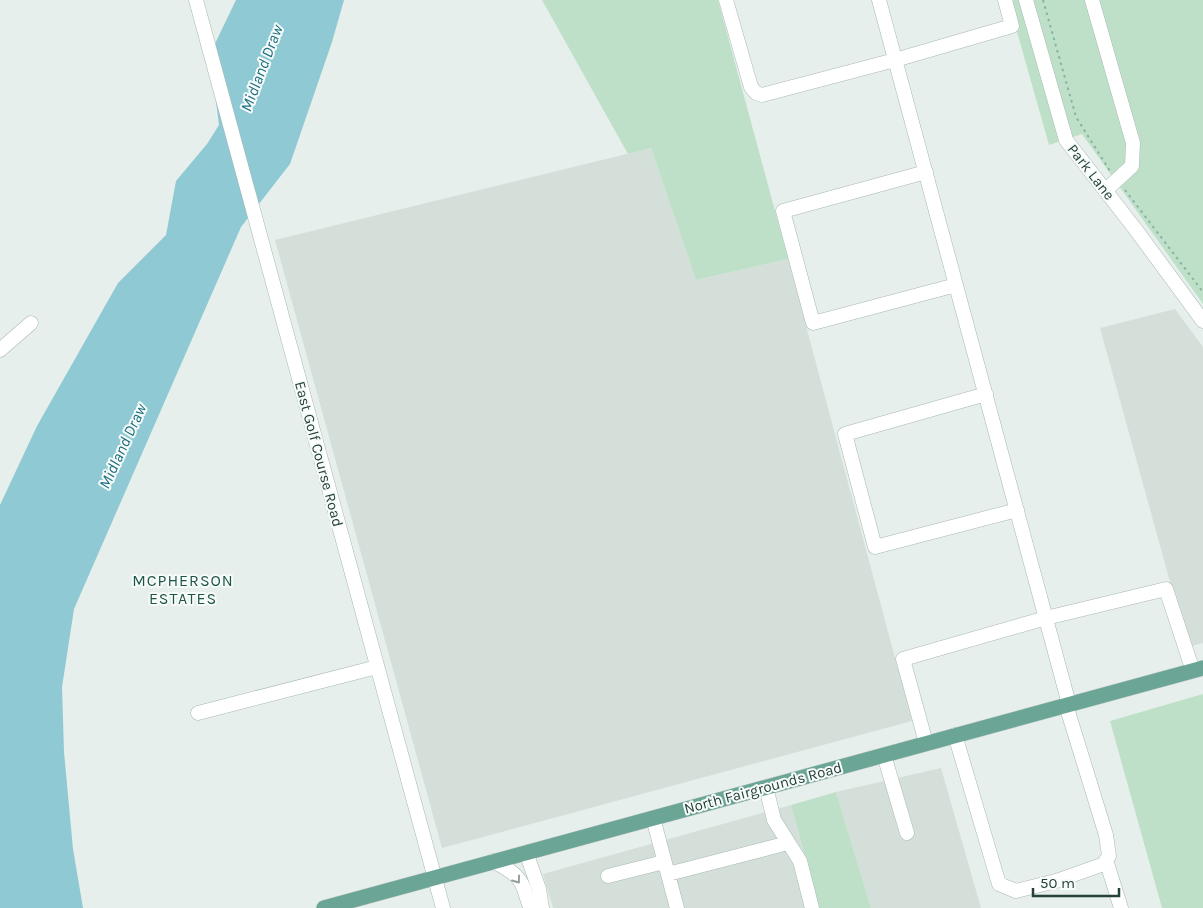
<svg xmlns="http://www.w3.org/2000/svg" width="1203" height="908" viewBox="0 0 1203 908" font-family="Karla,sans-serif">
<rect width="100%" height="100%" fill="#e6efeb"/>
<path fill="#d4dfda" d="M 651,148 L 696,280 L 788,259 L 912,721 L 442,848 L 275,240 Z
M 1175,309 L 1203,347 L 1203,643 L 1188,647 L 1100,328 Z
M 941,768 L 981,908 L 871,908 L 836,792 Z
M 791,805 L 819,908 L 553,908 L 543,874 Z"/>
<path fill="#bfe0c8" d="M 542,0 L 718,0 L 788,259 L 696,280 L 651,148 L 628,154 Z
M 1008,0 L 1203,0 L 1203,304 L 1082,134 L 1049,145 Z
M 1203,694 L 1203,908 L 1162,908 L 1110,721 Z
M 836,792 L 871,908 L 819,908 L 791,805 Z"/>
<path fill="#8ec9d4" d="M 236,0 L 344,0 L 332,42 L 290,164 L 241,227 L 74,609 L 62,687 L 64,752 L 73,849 L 83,908 L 0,908 L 0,505 L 37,426 L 118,283 L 166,235 L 176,181 L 207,144 L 219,125 L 210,54 Z"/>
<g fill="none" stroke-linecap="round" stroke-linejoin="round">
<g stroke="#a8b8b2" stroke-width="15">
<path id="minor" d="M 196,0 L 443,908
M 726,0 L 751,87 L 756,93 L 762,95 L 895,60 L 1012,26 L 1005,0
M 879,0 L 1069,704
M 1026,0 L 1066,140 L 1136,230 L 1203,321
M 1092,0 L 1133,143 L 1132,166 L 1106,190
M 926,172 L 783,211 L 813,323 L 956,285
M 0,350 L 31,323
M 986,394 L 845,434 L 875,547 L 1017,510
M 198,713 L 377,667
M 955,735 L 999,884 L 1016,891 L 1056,881 L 1104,864 L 1109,856 L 1106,835 L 1066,705
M 926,743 L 903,659 L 1046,618 L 1166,589 L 1193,671
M 884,755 L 907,833
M 766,787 L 774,820 L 800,861 L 812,908
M 653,818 L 677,908
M 526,852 L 539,889 L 542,908
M 1106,860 L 1121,908
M 493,861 C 502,866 515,872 520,881 C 526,889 526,900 531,908
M 668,874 L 788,843
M 608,876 L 664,862"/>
</g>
<g stroke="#c2cac8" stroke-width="16">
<path id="major" d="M 324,908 L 1203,668"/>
</g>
<path stroke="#86b3a5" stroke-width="2" stroke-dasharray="2.5 4" stroke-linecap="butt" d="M 1043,0 L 1076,117 L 1110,171
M 1125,190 L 1203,292"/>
<use href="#minor" stroke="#fff" stroke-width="14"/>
<use href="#major" stroke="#6aa596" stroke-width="15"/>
</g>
<defs><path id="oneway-chevron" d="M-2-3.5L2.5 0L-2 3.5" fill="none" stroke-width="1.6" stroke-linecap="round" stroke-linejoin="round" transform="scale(1.25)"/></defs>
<use stroke="#92a09c" href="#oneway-chevron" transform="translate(517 880) rotate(54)"/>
<g text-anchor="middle" stroke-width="4" stroke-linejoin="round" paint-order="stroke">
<g font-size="15" fill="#24423a" stroke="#f7fbf9">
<text transform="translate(1091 172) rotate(52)" y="5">Park Lane</text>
<text transform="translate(319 454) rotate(75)" y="5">East Golf Course Road</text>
<text transform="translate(763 788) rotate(-15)" y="5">North Fairgrounds Road</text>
</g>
<g font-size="16" font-style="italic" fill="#1c6f80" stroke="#f7fbf9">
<text transform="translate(261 68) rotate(-69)" y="6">Midland Draw</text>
<text transform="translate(122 446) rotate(-65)" y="6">Midland Draw</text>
</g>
<g font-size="16" letter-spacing="1" fill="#1f5548" stroke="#f7fbf9">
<text x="183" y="586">MCPHERSON<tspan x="183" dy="18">ESTATES</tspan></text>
</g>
</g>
<path d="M1033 888v8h86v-8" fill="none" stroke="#24423a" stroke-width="2.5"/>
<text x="1040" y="888" font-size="15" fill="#24423a" stroke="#f7fbf9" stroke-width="4" paint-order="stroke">50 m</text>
</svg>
